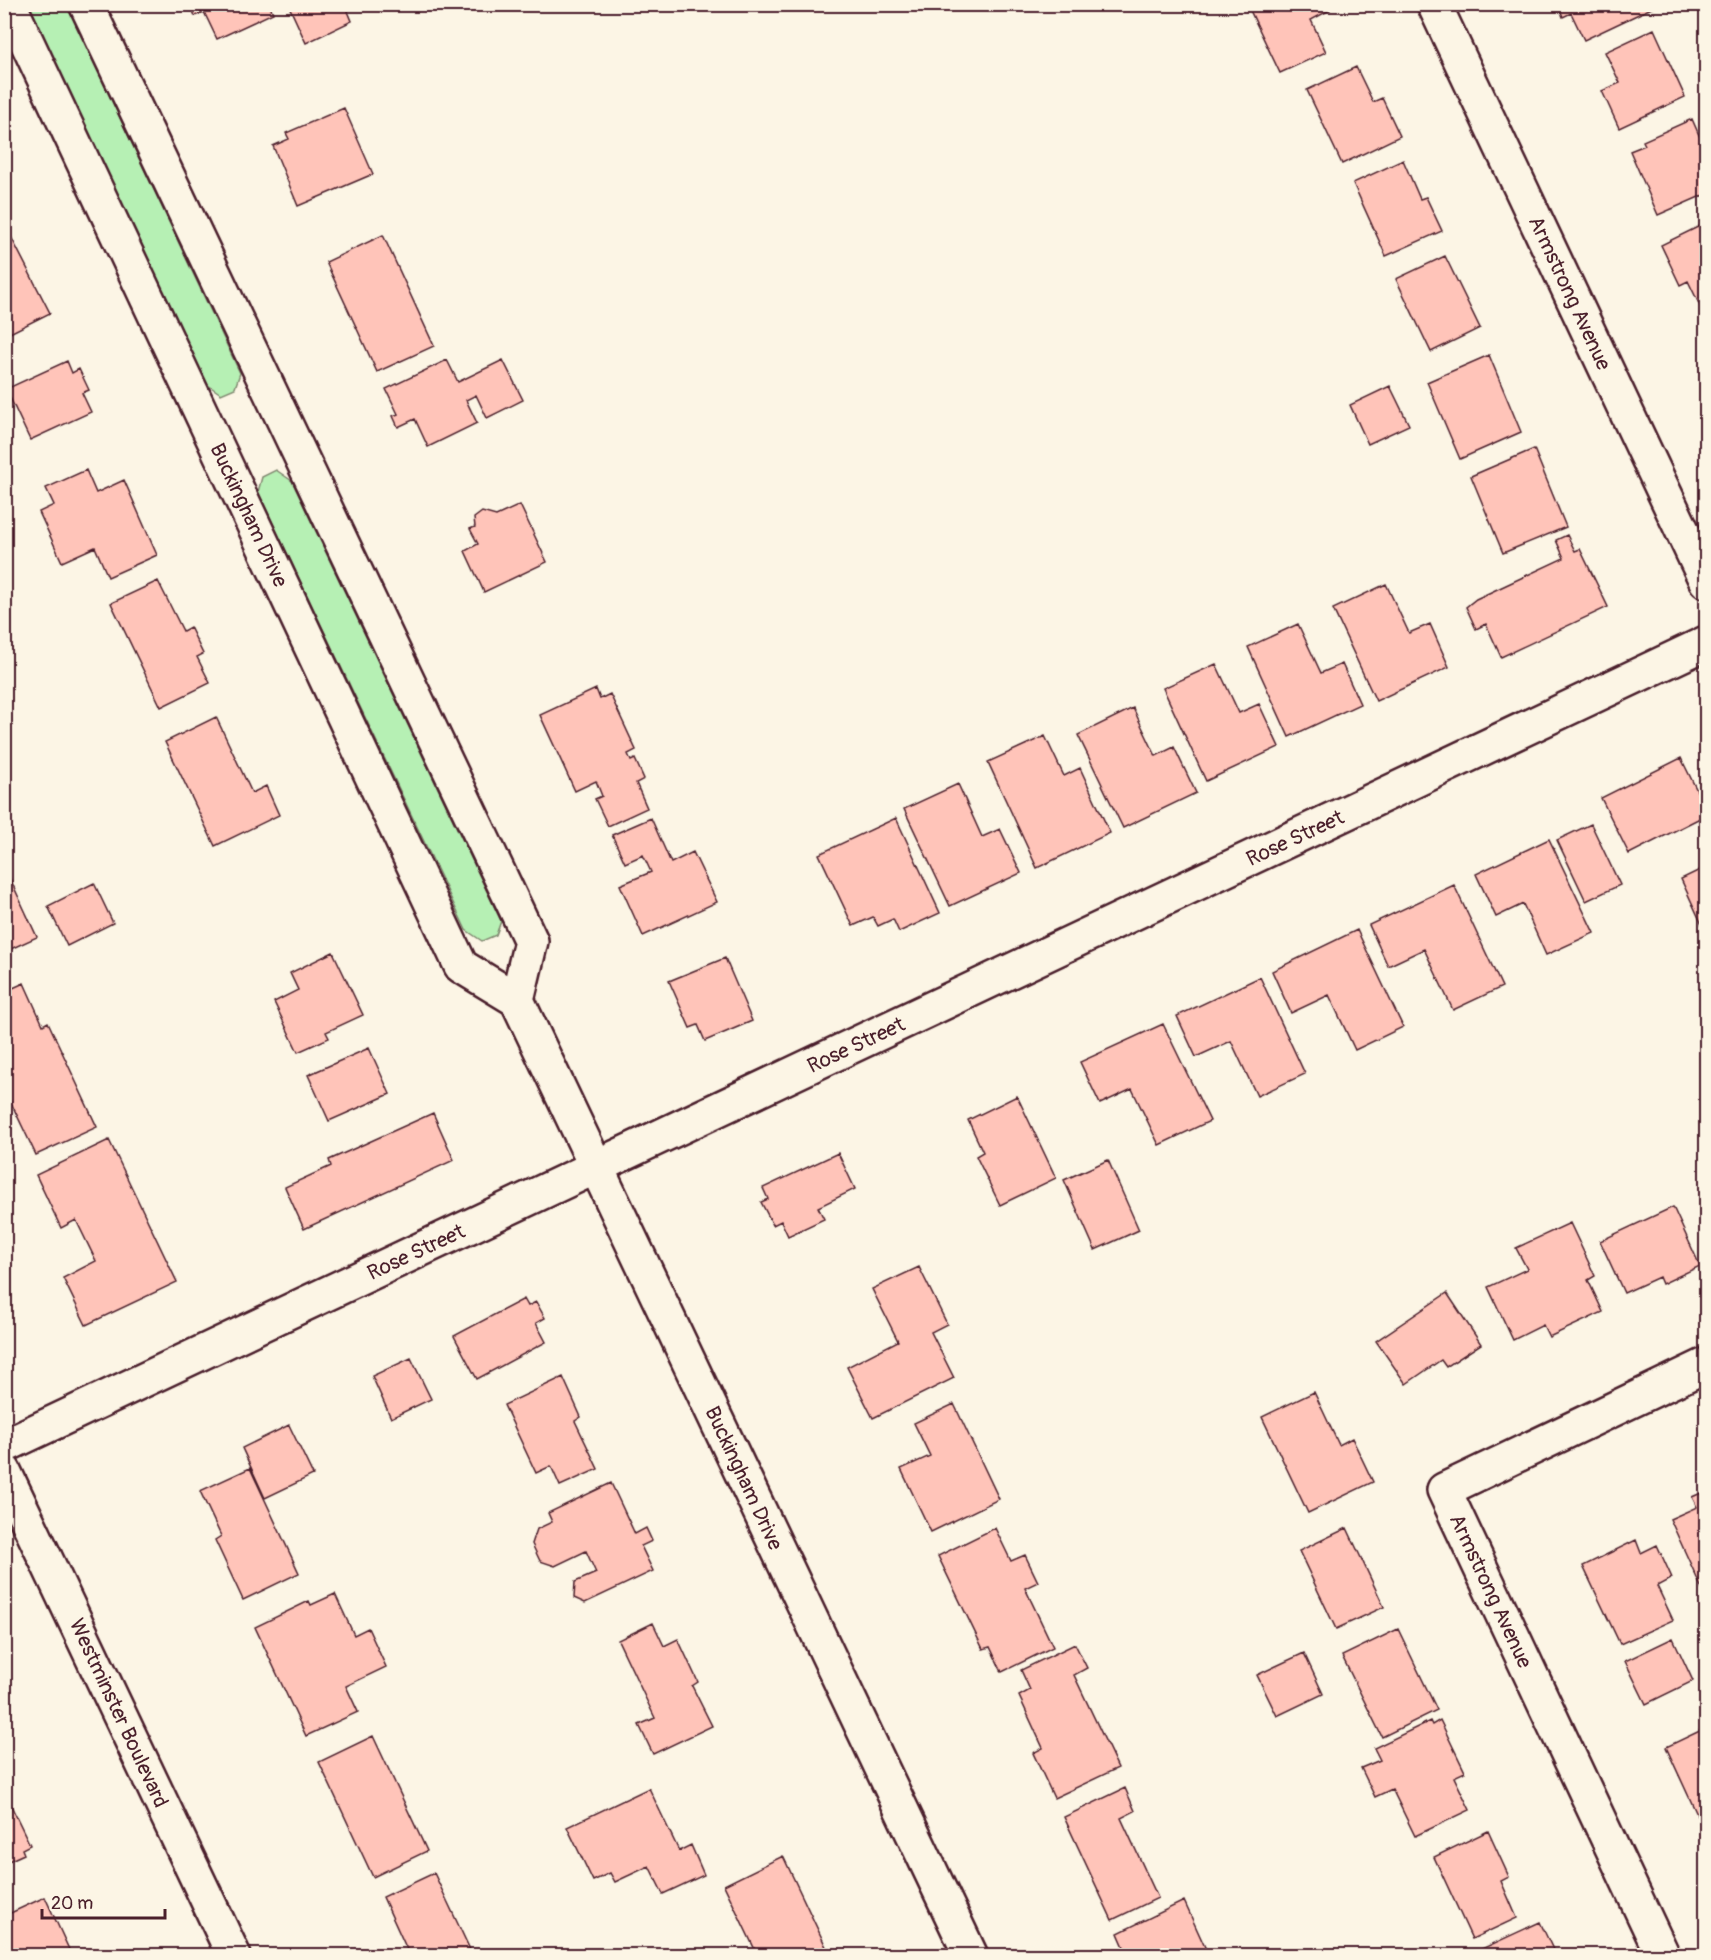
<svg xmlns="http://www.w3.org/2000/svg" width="1711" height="1960" viewBox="0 0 1711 1960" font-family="Pangolin,sans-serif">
<rect width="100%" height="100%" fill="#fcf5e5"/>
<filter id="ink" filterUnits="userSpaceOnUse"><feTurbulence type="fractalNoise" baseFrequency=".0167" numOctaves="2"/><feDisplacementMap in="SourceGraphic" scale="12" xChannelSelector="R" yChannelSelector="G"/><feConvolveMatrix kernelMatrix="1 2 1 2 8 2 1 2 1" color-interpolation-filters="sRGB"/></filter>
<g filter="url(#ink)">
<path fill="#b6f0b4" stroke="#808870" stroke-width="1.5" d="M 27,5 L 67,5 L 240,373 L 235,388 L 221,394 L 205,383 Z
M 276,470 L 292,481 L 501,921 L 496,935 L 482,941 L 466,930 L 258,492 L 262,477 Z"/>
<path fill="#ffc4b9" stroke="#4a1f2b" stroke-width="1.5" d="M 190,4 L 269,4 L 273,13 L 217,39 L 204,12 L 195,16 Z
M 293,4 L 345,4 L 352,21 L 306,43 L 289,6 Z
M 1252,4 L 1327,4 L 1330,10 L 1311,20 L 1326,52 L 1280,73 L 1248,6 Z
M 1558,4 L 1660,4 L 1584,40 L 1571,13 L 1563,17 Z
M 1654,29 L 1685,97 L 1619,128 L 1602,91 L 1620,83 L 1605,52 Z
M 1356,67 L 1373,102 L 1382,98 L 1400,136 L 1342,164 L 1307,90 Z
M 344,108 L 373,174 L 298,206 L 273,146 L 289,139 L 286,133 Z
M 1692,119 L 1706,151 L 1706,194 L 1658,215 L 1630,151 L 1645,145 L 1643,141 Z
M 1403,160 L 1420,199 L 1426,197 L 1442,231 L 1386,256 L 1353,183 Z
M 4,223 L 50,313 L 4,336 Z
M 1706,223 L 1706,313 L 1704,314 L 1688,281 L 1680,285 L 1661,245 Z
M 383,235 L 434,346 L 377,372 L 326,262 Z
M 1445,256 L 1480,328 L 1431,352 L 1396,279 Z
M 1489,355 L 1521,432 L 1460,459 L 1427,382 Z
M 447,360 L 458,382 L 503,360 L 523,400 L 487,418 L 476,395 L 466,400 L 477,423 L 428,447 L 415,419 L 398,427 L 393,416 L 398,414 L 386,389 Z
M 67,361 L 72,373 L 79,369 L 89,390 L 82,393 L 91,412 L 30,440 L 6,389 Z
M 1390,386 L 1409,425 L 1368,444 L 1350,405 Z
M 1534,449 L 1566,527 L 1503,553 L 1471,476 Z
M 86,470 L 96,493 L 124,480 L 157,555 L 108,577 L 95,547 L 62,562 L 39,512 L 54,505 L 46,488 Z
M 520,505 L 547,562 L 484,592 L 465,551 L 478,544 L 470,529 L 475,527 L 474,518 L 482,512 L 496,516 Z
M 1567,535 L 1575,551 L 1580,549 L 1608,607 L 1501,657 L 1486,624 L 1476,629 L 1466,607 L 1476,599 L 1564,558 L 1556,540 Z
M 158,581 L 183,631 L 190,627 L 203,654 L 197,657 L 210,683 L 161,707 L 111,603 Z
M 1386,584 L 1409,633 L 1430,624 L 1449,667 L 1376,701 L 1333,609 Z
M 1298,624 L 1321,673 L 1342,664 L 1360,704 L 1289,737 L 1248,647 Z
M 1216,664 L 1239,713 L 1259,704 L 1279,747 L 1206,781 L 1163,688 Z
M 596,689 L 600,699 L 610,694 L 636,750 L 628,754 L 631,761 L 635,759 L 644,779 L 636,783 L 647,808 L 608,826 L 595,799 L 602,796 L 596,781 L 575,791 L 540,715 Z
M 1133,708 L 1156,756 L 1174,747 L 1196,793 L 1123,828 L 1078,735 Z
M 216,717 L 252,793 L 266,786 L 279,815 L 215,846 L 165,742 Z
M 1045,736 L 1064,776 L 1080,768 L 1110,833 L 1037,868 L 988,762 Z
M 1681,758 L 1706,809 L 1706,815 L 1629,854 L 1601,798 Z
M 958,784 L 982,837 L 1000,829 L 1021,873 L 950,906 L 904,809 Z
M 651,818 L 671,863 L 693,852 L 717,902 L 643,936 L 620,885 L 651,872 L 643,855 L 625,863 L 612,835 Z
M 896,818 L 940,913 L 899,932 L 893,919 L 878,926 L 873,917 L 853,926 L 819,854 Z
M 1591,824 L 1620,885 L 1586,901 L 1557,840 Z
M 1549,839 L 1594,933 L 1546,955 L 1523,904 L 1496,917 L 1476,874 Z
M 1706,867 L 1706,928 L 1704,929 L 1681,879 Z
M 6,870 L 37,937 L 4,952 L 4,871 Z
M 94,883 L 113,923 L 67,946 L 48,906 Z
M 1454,885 L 1502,987 L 1453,1010 L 1424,949 L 1388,966 L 1369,925 Z
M 1357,930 L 1403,1027 L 1355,1050 L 1329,995 L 1291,1013 L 1272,971 Z
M 333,952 L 363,1015 L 326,1032 L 329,1038 L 298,1052 L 274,1002 L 298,990 L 290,973 Z
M 725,958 L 752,1021 L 705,1041 L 698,1025 L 690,1028 L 669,981 Z
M 1260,977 L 1305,1074 L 1257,1096 L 1231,1041 L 1196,1057 L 1177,1016 Z
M 24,983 L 43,1025 L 48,1022 L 97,1127 L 36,1155 L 4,1088 L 4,992 Z
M 1163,1024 L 1210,1121 L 1159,1145 L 1132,1089 L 1100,1104 L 1080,1062 Z
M 369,1048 L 390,1094 L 329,1121 L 308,1075 Z
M 1017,1096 L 1056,1178 L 1000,1205 L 976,1156 L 983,1152 L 968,1120 Z
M 433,1113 L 454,1160 L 304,1229 L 285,1187 L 331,1166 L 329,1160 Z
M 109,1140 L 177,1282 L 86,1325 L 63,1278 L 96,1261 L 76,1220 L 61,1228 L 36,1175 Z
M 838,1153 L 855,1189 L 818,1207 L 824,1219 L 788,1236 L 781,1221 L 773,1225 L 761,1202 L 768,1199 L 763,1188 Z
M 1108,1160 L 1139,1230 L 1095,1250 L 1064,1180 Z
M 1673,1207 L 1700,1266 L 1662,1284 L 1659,1277 L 1624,1293 L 1600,1241 Z
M 1570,1223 L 1595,1276 L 1588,1280 L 1603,1312 L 1549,1337 L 1543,1325 L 1513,1340 L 1488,1287 L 1527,1269 L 1516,1248 Z
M 919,1267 L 947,1324 L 931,1332 L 954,1378 L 873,1418 L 847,1367 L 898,1341 L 872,1289 Z
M 1447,1293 L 1481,1344 L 1446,1367 L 1441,1360 L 1406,1384 L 1376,1341 Z
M 524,1299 L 528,1306 L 536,1302 L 545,1318 L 536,1323 L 546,1342 L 477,1379 L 454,1336 Z
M 411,1358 L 431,1399 L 391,1418 L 372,1376 Z
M 563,1377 L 581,1417 L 575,1421 L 598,1469 L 560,1486 L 551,1466 L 536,1473 L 504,1405 Z
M 1314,1392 L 1339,1445 L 1352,1438 L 1373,1482 L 1308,1513 L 1262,1417 Z
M 954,1404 L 999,1499 L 931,1532 L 901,1469 L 930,1456 L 914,1423 Z
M 289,1425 L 313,1475 L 265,1498 L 242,1448 Z
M 250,1468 L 299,1573 L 243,1600 L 215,1540 L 221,1536 L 200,1491 Z
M 611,1483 L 635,1534 L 646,1528 L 652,1541 L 641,1546 L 653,1571 L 585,1603 L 574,1598 L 575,1582 L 596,1573 L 586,1551 L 555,1566 L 540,1561 L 532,1544 L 537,1529 L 552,1522 L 548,1513 Z
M 1706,1491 L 1706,1598 L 1670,1519 L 1697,1507 L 1692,1497 Z
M 995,1528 L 1011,1561 L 1025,1555 L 1038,1582 L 1025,1588 L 1053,1647 L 1002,1672 L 990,1647 L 983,1649 L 938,1556 Z
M 1347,1528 L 1384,1607 L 1336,1629 L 1299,1551 Z
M 1636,1540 L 1641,1553 L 1657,1545 L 1672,1578 L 1657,1586 L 1673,1620 L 1620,1644 L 1583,1566 Z
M 335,1594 L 354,1635 L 368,1628 L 386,1667 L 346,1686 L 358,1712 L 306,1736 L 255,1627 L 309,1601 L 311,1605 Z
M 653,1623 L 664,1646 L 678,1639 L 698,1682 L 692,1686 L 712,1726 L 653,1754 L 639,1725 L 655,1718 L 618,1640 Z
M 1398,1629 L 1437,1710 L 1382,1737 L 1342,1656 Z
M 1673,1638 L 1693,1681 L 1646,1704 L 1625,1661 Z
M 1075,1644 L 1087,1668 L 1074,1675 L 1118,1768 L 1054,1798 L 1033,1753 L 1043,1748 L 1019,1696 L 1030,1690 L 1021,1670 Z
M 1304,1653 L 1323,1694 L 1277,1716 L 1257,1675 Z
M 1440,1720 L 1465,1772 L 1454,1777 L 1470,1810 L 1415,1836 L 1392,1789 L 1375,1797 L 1361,1768 L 1380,1760 L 1374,1748 L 1430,1721 L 1432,1725 Z
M 1706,1728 L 1706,1834 L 1666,1747 Z
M 373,1736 L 427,1851 L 373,1877 L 319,1762 Z
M 649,1788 L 679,1851 L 691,1845 L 704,1875 L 663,1894 L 649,1866 L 615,1882 L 610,1873 L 593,1881 L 567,1827 Z
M 1125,1788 L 1135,1811 L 1121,1818 L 1158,1898 L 1112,1920 L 1064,1817 Z
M 4,1791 L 30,1845 L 22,1849 L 24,1854 L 4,1863 Z
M 1488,1831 L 1509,1877 L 1501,1881 L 1517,1918 L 1472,1939 L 1434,1857 Z
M 783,1856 L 828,1951 L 833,1949 L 836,1956 L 758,1956 L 724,1885 Z
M 434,1873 L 473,1956 L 410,1956 L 383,1897 Z
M 45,1897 L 72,1956 L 8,1956 L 4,1947 L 4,1916 Z
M 1184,1901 L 1209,1956 L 1147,1956 L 1145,1952 L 1137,1956 L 1128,1956 L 1118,1933 Z
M 1540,1922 L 1556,1956 L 1477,1956 L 1475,1952 Z"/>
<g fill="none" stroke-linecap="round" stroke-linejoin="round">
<g stroke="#4a1f2b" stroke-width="38">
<path id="minor" d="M 9,4 L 461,966 L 517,1000 L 971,1956
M 86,4 L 531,941 L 517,1000
M 1434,4 L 1706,581
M 4,1446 L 1706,643
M 4,1471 L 234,1956
M 1663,1956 L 1444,1490 L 1706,1365"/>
</g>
<use href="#minor" stroke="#fcf5e5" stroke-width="33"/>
</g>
</g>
<g text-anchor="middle" stroke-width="4.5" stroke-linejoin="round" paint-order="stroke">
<g font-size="21" fill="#4a1f2b" stroke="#fcf5e5">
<text transform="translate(1570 293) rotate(65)" y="7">Armstrong Avenue</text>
<text transform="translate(249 515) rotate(65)" y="7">Buckingham Drive</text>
<text transform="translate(1295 838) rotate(-25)" y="7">Rose Street</text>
<text transform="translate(856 1045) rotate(-25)" y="7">Rose Street</text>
<text transform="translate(416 1252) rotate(-25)" y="7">Rose Street</text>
<text transform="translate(744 1478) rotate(65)" y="7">Buckingham Drive</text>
<text transform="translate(1491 1591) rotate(65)" y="7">Armstrong Avenue</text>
<text transform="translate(119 1713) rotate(65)" y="7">Westminster Boulevard</text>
</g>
</g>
<rect width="1711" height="1960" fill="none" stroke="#fcf5e5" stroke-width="24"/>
<rect x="12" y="12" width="1687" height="1936" fill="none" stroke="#4a1f2b" stroke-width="2" filter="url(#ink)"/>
<path d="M42 1909v9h123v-9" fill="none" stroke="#4a1f2b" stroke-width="3"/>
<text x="51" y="1909" font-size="18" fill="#4a1f2b" stroke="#fcf5e5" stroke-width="4.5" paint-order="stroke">20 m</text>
</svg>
